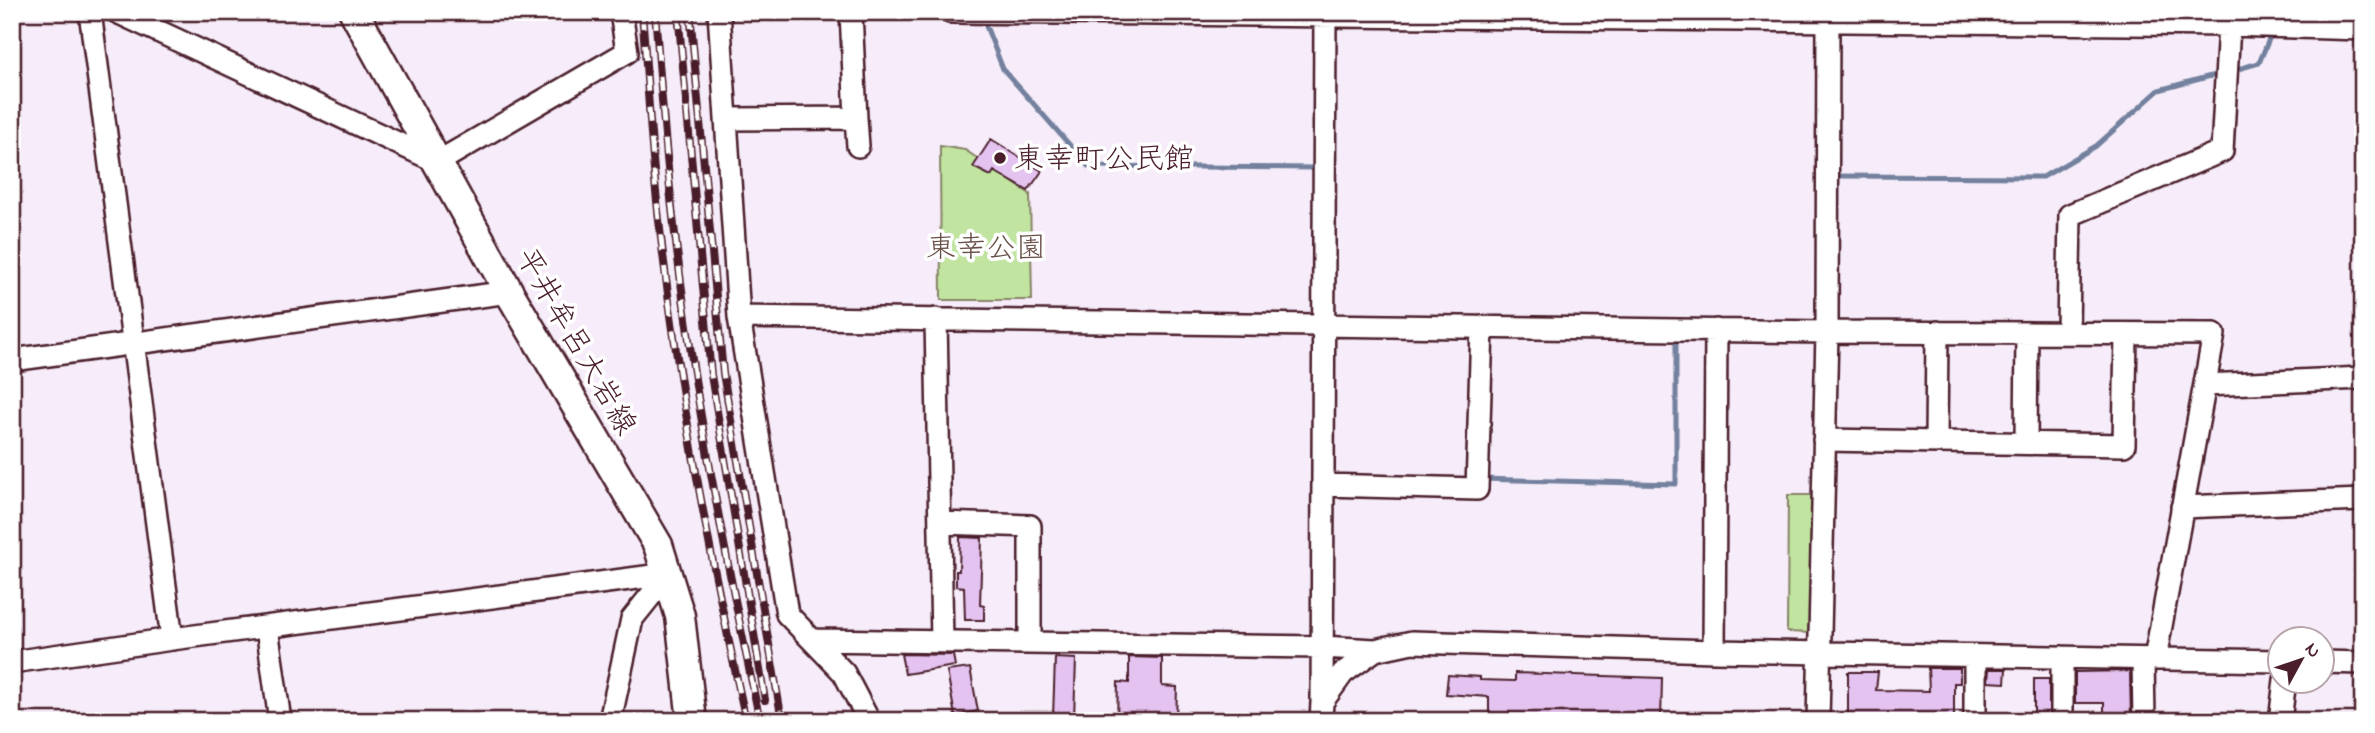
<svg xmlns="http://www.w3.org/2000/svg" width="2375" height="733" viewBox="0 0 2375 733" font-family="'Indie Flower','Klee One',sans-serif">
<rect width="100%" height="100%" fill="#f7edfa"/>
<filter id="ink" filterUnits="userSpaceOnUse"><feTurbulence type="fractalNoise" baseFrequency=".0143" numOctaves="2"/><feDisplacementMap in="SourceGraphic" scale="14" xChannelSelector="R" yChannelSelector="G"/><feConvolveMatrix kernelMatrix="1 2 1 2 8 2 1 2 1" color-interpolation-filters="sRGB"/></filter>
<g filter="url(#ink)">
<path fill="#c1e5a0" stroke="#868266" stroke-width="2" d="M 940,146 L 965,150 L 1030,194 L 1032,300 L 941,300 Z
M 1788,495 L 1815,495 L 1813,633 L 1787,632 Z"/>
<g fill="none" stroke-linecap="round" stroke-linejoin="round">
<path stroke="#73819e" stroke-width="5" d="M 982,16 L 1003,69 L 1088,166 L 1320,168
M 2231,71 L 2259,63 L 2272,32
M 1833,176 L 2043,177 L 2096,146 L 2159,90 L 2222,73
M 1480,479 L 1676,484 L 1676,338 L 1679,338"/>
</g>
<path fill="#e4c3f0" stroke="#4a1f2b" stroke-width="2" d="M 991,139 L 1042,171 L 1028,191 L 994,171 L 991,176 L 973,167 Z
M 960,537 L 982,538 L 980,605 L 984,606 L 984,620 L 965,620 L 964,587 L 956,586 L 956,571 L 959,571 Z
M 901,654 L 953,655 L 955,666 L 905,674 Z
M 1129,657 L 1162,658 L 1162,686 L 1177,687 L 1176,721 L 1117,721 L 1118,682 L 1129,683 Z
M 1055,658 L 1076,659 L 1074,718 L 1053,718 Z
M 970,668 L 978,711 L 955,716 L 947,671 Z
M 1928,668 L 1960,668 L 1960,683 L 1954,683 L 1954,721 L 1848,721 L 1848,672 L 1878,672 L 1876,690 L 1929,691 Z
M 1989,669 L 2006,669 L 2005,683 L 1988,682 Z
M 2130,671 L 2131,721 L 2122,721 L 2122,717 L 2104,717 L 2104,703 L 2075,703 L 2075,672 Z
M 1515,673 L 1662,678 L 1661,721 L 1489,721 L 1489,697 L 1446,694 L 1448,675 L 1480,677 L 1480,680 L 1515,681 Z
M 2034,679 L 2049,679 L 2049,721 L 2034,721 Z"/>
<g fill="none" stroke-linecap="round" stroke-linejoin="round">
<g stroke="#4a1f2b" stroke-width="26">
<path id="minor" d="M 90,12 L 172,639
M 117,12 L 438,162 L 627,52 L 621,12
M 719,12 L 739,317 L 787,614 L 844,673 L 869,721
M 950,12 L 2229,25 L 2363,29
M 856,118 L 858,146
M 726,119 L 856,118 L 851,12
M 739,317 L 1827,332 L 2214,334 L 2155,659
M 936,319 L 942,642
M 2068,333 L 2070,215 L 2222,151 L 2229,25
M 12,360 L 509,292
M 2205,385 L 2363,378
M 1824,440 L 2124,445 L 2126,334
M 1936,442 L 1937,332
M 2026,443 L 2027,333
M 1323,485 L 1477,489 L 1482,327
M 2182,507 L 2363,500
M 940,523 L 1030,526 L 1030,643
M 267,628 L 280,721
M 814,640 L 1322,647 L 1375,650
M 1714,651 L 1716,330
M 2143,659 L 2144,721
M 12,662 L 172,639 L 668,574
M 2322,662 L 2363,663
M 1322,702 L 1325,12
M 610,721 L 632,619 L 668,574
M 1321,721 L 1322,702 L 1343,673 L 1375,650 L 1412,642 L 1714,651 L 2280,661
M 1818,721 L 1827,332 L 1828,12
M 1975,721 L 1975,656
M 2062,721 L 2062,657
M 2280,721 L 2285,680"/>
</g>
<g stroke="#4a1f2b" stroke-width="33">
<path id="major" d="M 354,12 L 509,292 L 658,545 L 680,616 L 692,721"/>
</g>
<use href="#minor" stroke="#fff" stroke-width="21"/>
<use href="#major" stroke="#fff" stroke-width="28"/>
<g stroke="#4a1f2b" stroke-width="8">
<path id="rail" d="M 642,12 C 647,72 650,132 656,192 C 674,370 708,547 746,721
M 655,12 C 661,86 666,161 675,234 C 694,398 726,560 760,721
M 678,12 L 711,375 L 765,700
M 690,12 L 723,373 L 782,721"/>
</g>
<use href="#rail" stroke="#fff" stroke-width="5" stroke-dasharray="16" stroke-linecap="butt"/>
</g>
</g>
<circle fill="#4a1f2b" stroke="#fff" stroke-width="2.5" cx="1000" cy="158" r="7"/>
<g text-anchor="middle" stroke-width="7" stroke-linejoin="round" paint-order="stroke">
<g font-size="30" fill="#4a1f2b" stroke="#fff" text-anchor="start">
<text x="1014" y="168">東幸町公民館</text>
</g>
<g font-size="30" fill="#685048" stroke="#fff">
<text x="986" y="257">東幸公園</text>
</g>
<g font-size="30" fill="#4a1f2b" stroke="#fff">
<text transform="translate(577 341) rotate(60)" y="10">平井牟呂大岩線</text>
</g>
</g>
<rect width="2375" height="733" fill="none" stroke="#fff" stroke-width="42"/>
<rect x="21" y="21" width="2333" height="691" fill="none" stroke="#4a1f2b" stroke-width="2.5" filter="url(#ink)"/>
<g transform="translate(2301 660) rotate(50)"><circle r="33" fill="#ffffff" stroke="#b7a5aa" stroke-width="2"/>
<path d="M0-5L12 26L0 18L-12 26Z" fill="#4a1f2b"/>
<text y="-10" font-size="19" font-weight="bold" text-anchor="middle" fill="#4a1f2b">N</text>
</g>
</svg>
